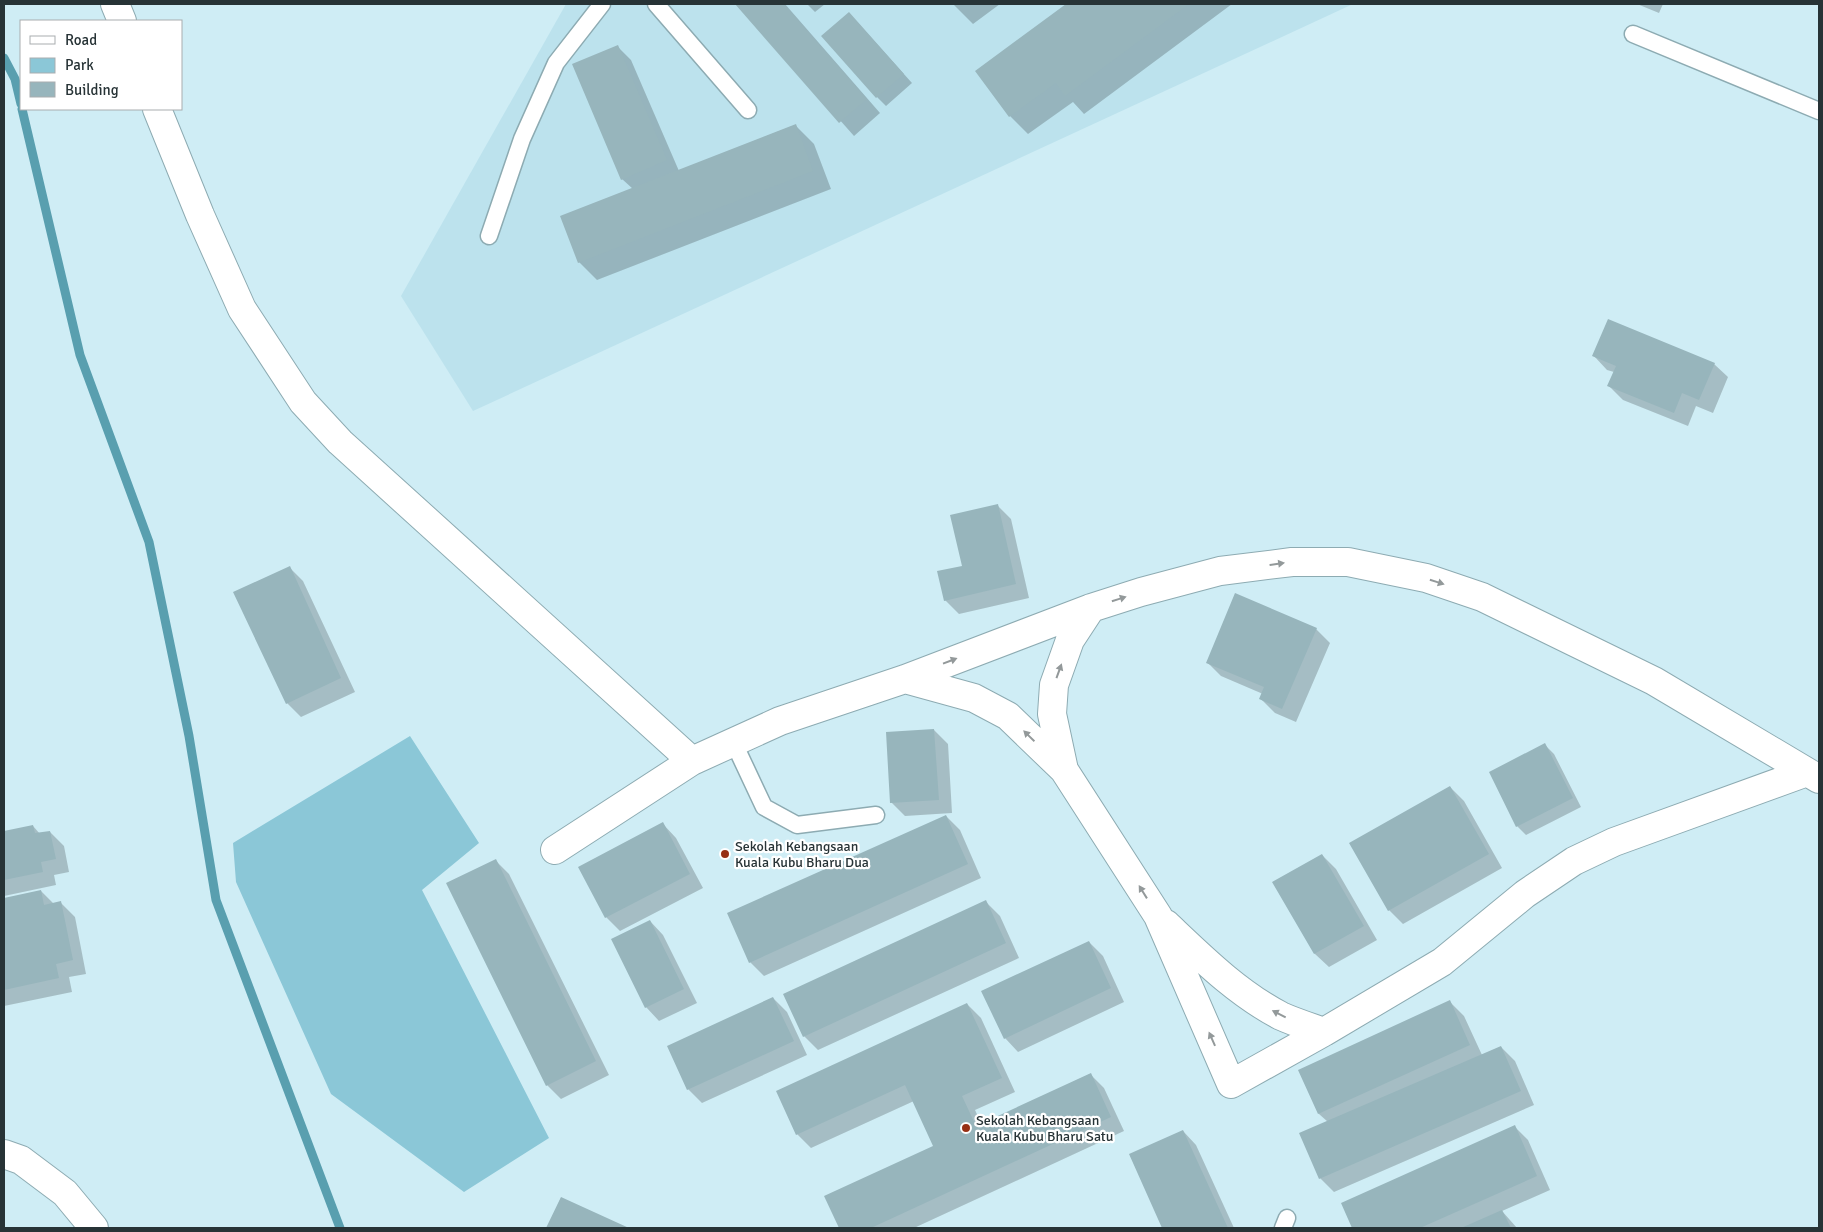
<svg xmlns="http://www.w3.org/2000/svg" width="1823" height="1232" viewBox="0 0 1823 1232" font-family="Signika,sans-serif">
<rect width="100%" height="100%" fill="#cfedf5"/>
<path fill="#bce2ed" d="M 566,4 L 1353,4 L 473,411 L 401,296 Z"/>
<path fill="#8bc7d7" d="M 410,736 L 479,843 L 422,890 L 549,1138 L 464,1192 L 331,1094 L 236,882 L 233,843 Z"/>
<path fill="#0003" d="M 737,4 L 785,4 L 880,113 L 854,136 Z
M 807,4 L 825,4 L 815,12 Z
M 953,4 L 1000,4 L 973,24 Z
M 1068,4 L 1232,4 L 1084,114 L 1073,102 L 1028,134 L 1010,116 L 977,71 Z
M 1637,4 L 1663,4 L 1659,13 Z
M 858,23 L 912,83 L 886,106 L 877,97 Z
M 617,46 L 631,60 L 679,171 L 795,125 L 814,144 L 831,189 L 597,280 L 579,262 L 633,189 L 622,179 Z
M 1594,356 L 1714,364 L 1728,377 L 1713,413 L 1696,406 L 1688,426 L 1623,400 L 1609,386 L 1614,372 L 1607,370 Z
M 997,505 L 1011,519 L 1029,598 L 959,614 L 945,600 Z
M 289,567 L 303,581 L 355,692 L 301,717 L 287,703 Z
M 1316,629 L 1330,643 L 1296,722 L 1275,713 L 1261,699 L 1263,694 L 1221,676 L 1207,662 Z
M 934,730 L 948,744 L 952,813 L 905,816 L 891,802 Z
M 1545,745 L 1554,754 L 1581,807 L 1526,835 L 1517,826 Z
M 1450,787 L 1464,801 L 1502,868 L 1403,924 L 1389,910 L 1351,843 Z
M 946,816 L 960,830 L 981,878 L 764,976 L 750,962 Z
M 663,824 L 676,838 L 703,888 L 620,931 L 606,917 Z
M 33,826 L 40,834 L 50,832 L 64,846 L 69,872 L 54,875 L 56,885 L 4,896 L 4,832 Z
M 1322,855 L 1336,869 L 1377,940 L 1329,967 L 1315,954 L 1274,882 Z
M 495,860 L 509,874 L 609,1075 L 561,1099 L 547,1085 Z
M 41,891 L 54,904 L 61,903 L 75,917 L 86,974 L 69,977 L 72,992 L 4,1006 L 4,899 Z
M 986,902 L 1000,916 L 1019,958 L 818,1050 L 804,1036 Z
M 650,921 L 663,935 L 697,1003 L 659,1021 L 646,1007 Z
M 1089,942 L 1103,956 L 1124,1002 L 1018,1052 L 1005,1038 Z
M 773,998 L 787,1012 L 807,1055 L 702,1103 L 688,1089 Z
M 1450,1002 L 1464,1016 L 1482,1055 L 1501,1047 L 1515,1061 L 1534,1105 L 1334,1192 L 1320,1178 L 1328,1122 L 1319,1114 L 1300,1070 Z
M 967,1004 L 981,1018 L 1015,1092 L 975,1110 L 982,1125 L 1090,1074 L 1104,1088 L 1124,1131 L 914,1228 L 840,1228 L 826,1197 L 935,1146 L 914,1101 L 811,1148 L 797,1134 Z
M 1515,1127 L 1528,1140 L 1550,1190 L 1502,1211 L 1517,1228 L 1354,1228 L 1343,1203 Z
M 1183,1131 L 1196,1145 L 1234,1228 L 1164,1228 L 1130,1155 Z
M 561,1198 L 626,1228 L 547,1228 Z"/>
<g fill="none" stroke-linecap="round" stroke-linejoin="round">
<path stroke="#599faf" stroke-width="9" d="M 4,58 L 15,79 L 21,104
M 22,109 L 80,355 L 149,542 L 189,736 L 216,900 L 340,1228"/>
</g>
<path fill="#97b5bc" d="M 735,4 L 784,4 L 867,99 L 839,123 Z
M 1066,4 L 1189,4 L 1065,96 L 1056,83 L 1009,117 L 975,71 Z
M 849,12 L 904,74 L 876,98 L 821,36 Z
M 618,45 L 667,160 L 621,180 L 572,64 Z
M 796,124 L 813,171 L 578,263 L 560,216 Z
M 1608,319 L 1715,363 L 1699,400 L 1682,393 L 1674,413 L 1607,386 L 1616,366 L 1592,356 Z
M 998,504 L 1016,584 L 944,601 L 937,571 L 962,566 L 950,515 Z
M 290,566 L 341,678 L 286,704 L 233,592 Z
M 1235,593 L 1317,628 L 1282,709 L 1259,699 L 1264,687 L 1206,663 Z
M 934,729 L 939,800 L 890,803 L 886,732 Z
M 1545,743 L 1573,798 L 1516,827 L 1489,772 Z
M 1450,786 L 1489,854 L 1388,911 L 1349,843 Z
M 946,815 L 968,864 L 749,963 L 727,913 Z
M 663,822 L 690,874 L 605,918 L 578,867 Z
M 33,825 L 35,833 L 50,831 L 56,859 L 41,862 L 43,872 L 4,880 L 4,831 Z
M 1322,854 L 1364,926 L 1314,954 L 1272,882 Z
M 496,859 L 596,1061 L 546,1086 L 446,883 Z
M 41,890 L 44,905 L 61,901 L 73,960 L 56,964 L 59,978 L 4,990 L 4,898 Z
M 986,900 L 1006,943 L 803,1037 L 783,994 Z
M 650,920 L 684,989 L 645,1008 L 611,939 Z
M 1089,941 L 1111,988 L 1004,1039 L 981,991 Z
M 773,997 L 794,1041 L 687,1090 L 667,1046 Z
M 1450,1000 L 1470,1045 L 1318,1114 L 1298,1070 Z
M 967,1003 L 1002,1078 L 962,1096 L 976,1126 L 1091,1073 L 1111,1117 L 871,1228 L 839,1228 L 824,1196 L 933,1146 L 905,1085 L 796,1135 L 776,1091 Z
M 1501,1046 L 1521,1091 L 1319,1179 L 1299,1133 Z
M 1515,1125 L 1537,1176 L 1420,1228 L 1352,1228 L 1341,1203 Z
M 1183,1130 L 1228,1228 L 1162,1228 L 1129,1154 Z
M 561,1197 L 629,1228 L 546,1228 Z
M 1502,1210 L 1511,1228 L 1461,1228 Z"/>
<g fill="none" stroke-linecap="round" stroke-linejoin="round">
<g stroke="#8dabb2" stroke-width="19">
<path id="lane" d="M 656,4 L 748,110
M 1633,34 L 1819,111
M 489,236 L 522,139 L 556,63 L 602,4
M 733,741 L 764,807 L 797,825 L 876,815
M 1283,1228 L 1287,1218"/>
</g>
<g stroke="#8dabb2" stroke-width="30">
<path id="street" d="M 115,4 L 122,21
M 157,109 L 200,215 L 242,309 L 303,402 L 340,442 L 692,761
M 905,679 L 974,698 L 1008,716 L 1064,770 L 1158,916 L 1231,1084 L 1324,1032 L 1442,962 L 1525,894 L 1574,861 L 1614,842 L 1807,772
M 1064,770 L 1052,714 L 1054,685 L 1070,640 L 1091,608
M 555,850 L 692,761 L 780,721 L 905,679 L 1091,608 L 1141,592 L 1220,571 L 1292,562 L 1348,562 L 1426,578 L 1482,597 L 1654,681 L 1819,779
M 1166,924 C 1202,958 1237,993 1281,1016 C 1294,1022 1310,1027 1324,1032"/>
</g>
<g stroke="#8dabb2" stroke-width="30">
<path id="secondary" d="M 4,1154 L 21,1160 L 65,1193 L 94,1228"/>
</g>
<use href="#lane" stroke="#fff" stroke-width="16"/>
<use href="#street" stroke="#fff" stroke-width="28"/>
<use href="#secondary" stroke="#fff" stroke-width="28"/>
</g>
<defs><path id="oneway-solid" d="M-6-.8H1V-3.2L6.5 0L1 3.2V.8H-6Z" transform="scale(1.25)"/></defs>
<g fill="#93999a">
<use href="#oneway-solid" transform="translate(1277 564) rotate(-8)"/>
<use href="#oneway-solid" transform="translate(1437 582) rotate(18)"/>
<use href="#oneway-solid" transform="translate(1119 599) rotate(-18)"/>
<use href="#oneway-solid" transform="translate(950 661) rotate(-21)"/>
<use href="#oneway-solid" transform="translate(1059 671) rotate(-70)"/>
<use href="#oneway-solid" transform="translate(1029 736) rotate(-136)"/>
<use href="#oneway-solid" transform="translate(1143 892) rotate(-122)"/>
<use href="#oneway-solid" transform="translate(1279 1014) rotate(-153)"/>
<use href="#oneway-solid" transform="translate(1212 1039) rotate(-114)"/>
</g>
<g fill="#972f14" stroke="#fff" stroke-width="2">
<circle cx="725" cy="854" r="5"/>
<circle cx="966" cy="1128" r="5"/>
</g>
<g text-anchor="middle" stroke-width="4.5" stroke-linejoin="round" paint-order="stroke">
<g font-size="14" fill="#273336" stroke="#fff" text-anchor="start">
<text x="735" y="851">Sekolah Kebangsaan<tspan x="735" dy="16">Kuala Kubu Bharu Dua</tspan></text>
<text x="976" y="1125">Sekolah Kebangsaan<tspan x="976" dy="16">Kuala Kubu Bharu Satu</tspan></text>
</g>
</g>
<rect width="1823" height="1232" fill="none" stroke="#273336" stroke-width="10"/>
<rect x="20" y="20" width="162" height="90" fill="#ffffff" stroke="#a9adaf"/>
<rect x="30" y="36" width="25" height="8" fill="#ffffff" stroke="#a9adaf"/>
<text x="65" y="45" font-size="15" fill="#273336">Road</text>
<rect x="30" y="58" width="25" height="15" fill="#8bc7d7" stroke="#a9adaf"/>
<text x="65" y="70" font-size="15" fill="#273336">Park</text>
<rect x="30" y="82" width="25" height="15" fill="#97b5bc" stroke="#a9adaf"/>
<text x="65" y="95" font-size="15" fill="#273336">Building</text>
</svg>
